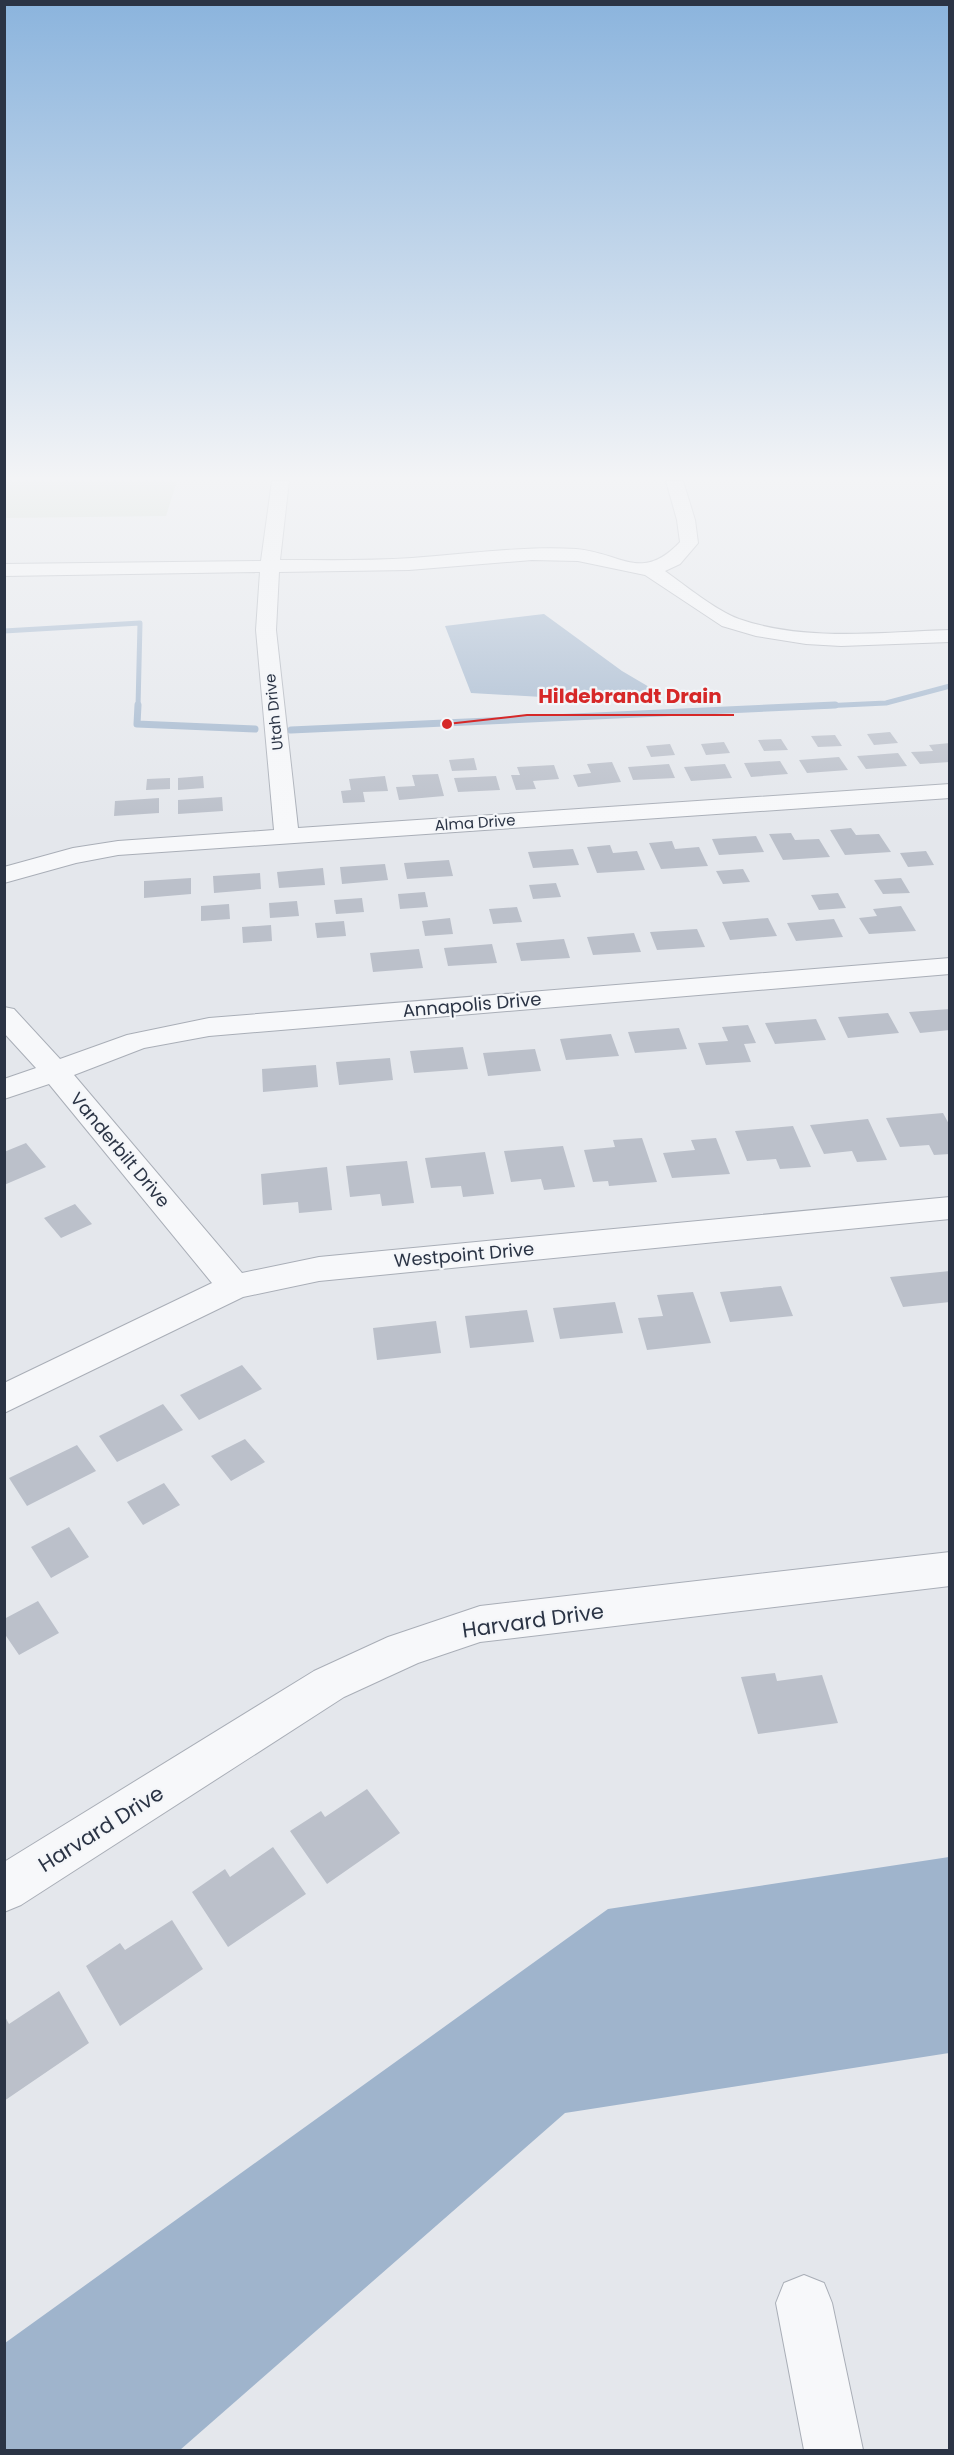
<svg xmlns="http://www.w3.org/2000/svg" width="954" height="2455" viewBox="0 0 954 2455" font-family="Poppins,sans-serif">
<rect width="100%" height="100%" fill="#e4e7ec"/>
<path fill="#c9d6c5" d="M 5,481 L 177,481 L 166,516 L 5,518 Z"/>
<path fill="#9fb4cc" d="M 544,614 L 622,671 L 656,691 L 542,697 L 471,693 L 445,626 Z
M 949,1857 L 949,2053 L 565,2113 L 180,2450 L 5,2450 L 5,2343 L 608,1909 Z"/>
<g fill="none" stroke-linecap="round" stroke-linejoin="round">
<path stroke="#9fb4cc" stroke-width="5" d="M 4,631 L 140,623 L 138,707
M 801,707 L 886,703 L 950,686"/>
<path stroke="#9fb4cc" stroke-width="7" d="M 138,705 L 137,724 L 255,729
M 291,730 L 835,705"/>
</g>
<path fill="#bbc0ca" d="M 890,732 L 898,743 L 874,745 L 867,734 Z
M 835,735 L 842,746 L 818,747 L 811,736 Z
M 781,739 L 788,750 L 764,751 L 758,740 Z
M 724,742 L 730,753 L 706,755 L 701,744 Z
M 950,743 L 950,762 L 920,764 L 911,752 L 933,751 L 929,745 Z
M 670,744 L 675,755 L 651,757 L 646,746 Z
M 898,753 L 907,766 L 866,769 L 857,756 Z
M 839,757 L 848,770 L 807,773 L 799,760 Z
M 474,758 L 477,770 L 452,771 L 449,760 Z
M 780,761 L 788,774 L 751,777 L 744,763 Z
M 612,762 L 621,782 L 578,787 L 573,775 L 591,773 L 587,764 Z
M 669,764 L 675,778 L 633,780 L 628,767 Z
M 725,764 L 732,778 L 691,781 L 684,767 Z
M 554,765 L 559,779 L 533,781 L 536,789 L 516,790 L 511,775 L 520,775 L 517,767 Z
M 438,774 L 444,796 L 399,800 L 396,787 L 415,786 L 412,775 Z
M 203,776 L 204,788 L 178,790 L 178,778 Z
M 385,776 L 388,791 L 363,792 L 365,802 L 343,803 L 341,791 L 351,790 L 349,779 Z
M 496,776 L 500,790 L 458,792 L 454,778 Z
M 170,778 L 170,789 L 146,790 L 147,779 Z
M 222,797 L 223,811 L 178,814 L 178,800 Z
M 159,798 L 159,813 L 114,816 L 115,801 Z
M 851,828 L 856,835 L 879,834 L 891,852 L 845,855 L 830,830 Z
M 791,833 L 795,840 L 819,839 L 830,857 L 783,860 L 769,834 Z
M 756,836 L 764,852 L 719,855 L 712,839 Z
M 672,841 L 675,849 L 699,847 L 708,866 L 661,869 L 649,843 Z
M 610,845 L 613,853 L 637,851 L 645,870 L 597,873 L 587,847 Z
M 573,849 L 579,865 L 533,868 L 528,852 Z
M 926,851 L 934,865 L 908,867 L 900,853 Z
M 449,860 L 453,876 L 407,879 L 404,863 Z
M 385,864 L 388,880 L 342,884 L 340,867 Z
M 323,868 L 325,885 L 279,888 L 277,872 Z
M 743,869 L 750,882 L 723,884 L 716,871 Z
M 260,873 L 261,889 L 214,893 L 213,876 Z
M 191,878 L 191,894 L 144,898 L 144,881 Z
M 901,878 L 910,893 L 883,894 L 874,880 Z
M 556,883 L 561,897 L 533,899 L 529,885 Z
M 425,892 L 428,907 L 400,909 L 398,894 Z
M 838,893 L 846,908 L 819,910 L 811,895 Z
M 362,898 L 364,912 L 336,914 L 334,900 Z
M 297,901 L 299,916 L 270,918 L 269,903 Z
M 229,904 L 230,919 L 201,921 L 201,906 Z
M 901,906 L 916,931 L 869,934 L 859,918 L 877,916 L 873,909 Z
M 517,907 L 522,922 L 493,924 L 489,909 Z
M 450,918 L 453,934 L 425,936 L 422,921 Z
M 768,918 L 777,936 L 730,940 L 722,922 Z
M 834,919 L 843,937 L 796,941 L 787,923 Z
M 344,921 L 346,936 L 317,938 L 315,923 Z
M 271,925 L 272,941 L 243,943 L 242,927 Z
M 697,929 L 705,947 L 657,950 L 650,932 Z
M 634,933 L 641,952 L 593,955 L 587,937 Z
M 564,939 L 570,958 L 521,961 L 516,943 Z
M 492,944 L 497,963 L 448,966 L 444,948 Z
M 419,949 L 423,968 L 373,972 L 370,953 Z
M 950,1009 L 950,1030 L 920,1033 L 909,1012 Z
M 888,1013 L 899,1033 L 848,1038 L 838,1017 Z
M 816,1019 L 826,1040 L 775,1044 L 765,1023 Z
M 748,1025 L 756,1043 L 744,1044 L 751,1062 L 706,1065 L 698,1043 L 728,1041 L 722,1027 Z
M 679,1028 L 687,1049 L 635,1053 L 628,1032 Z
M 611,1034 L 619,1056 L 566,1060 L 560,1039 Z
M 463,1047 L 468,1069 L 414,1073 L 410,1051 Z
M 535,1049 L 541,1071 L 488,1076 L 483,1053 Z
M 390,1058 L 393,1080 L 339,1085 L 336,1062 Z
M 316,1065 L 318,1087 L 263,1092 L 262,1069 Z
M 943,1113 L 950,1126 L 950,1154 L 934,1155 L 929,1145 L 900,1147 L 886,1118 Z
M 868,1119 L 887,1160 L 857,1162 L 852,1151 L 824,1154 L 810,1125 Z
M 793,1126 L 811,1167 L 780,1169 L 776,1159 L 747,1161 L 735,1131 Z
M 642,1138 L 657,1182 L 609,1186 L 608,1181 L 593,1182 L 584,1150 L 615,1147 L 613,1140 Z
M 716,1138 L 730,1174 L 672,1178 L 663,1153 L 695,1150 L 691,1140 Z
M 26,1143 L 46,1167 L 4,1185 L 4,1152 Z
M 563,1146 L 575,1187 L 544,1190 L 541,1179 L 511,1182 L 504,1151 Z
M 485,1152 L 494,1194 L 463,1197 L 461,1186 L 431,1188 L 425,1158 Z
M 407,1161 L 414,1203 L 382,1206 L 380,1194 L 350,1197 L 346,1166 Z
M 327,1167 L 332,1210 L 299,1213 L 298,1202 L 263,1205 L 261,1174 Z
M 75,1204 L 92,1224 L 61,1238 L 44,1218 Z
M 950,1271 L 950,1302 L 903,1307 L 890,1277 Z
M 781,1286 L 793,1316 L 730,1322 L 720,1292 Z
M 693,1292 L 711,1343 L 647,1350 L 638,1318 L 663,1316 L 657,1295 Z
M 615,1302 L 623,1333 L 560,1339 L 553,1308 Z
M 527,1310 L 534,1342 L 470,1348 L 465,1316 Z
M 436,1321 L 441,1353 L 377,1360 L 373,1328 Z
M 242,1365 L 262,1389 L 199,1420 L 180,1395 Z
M 163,1404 L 183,1430 L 117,1462 L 99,1436 Z
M 245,1439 L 265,1462 L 231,1481 L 211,1456 Z
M 77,1445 L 96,1471 L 27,1506 L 9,1478 Z
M 164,1483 L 180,1505 L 143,1525 L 127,1502 Z
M 69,1527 L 89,1557 L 51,1578 L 31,1547 Z
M 38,1601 L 59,1633 L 19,1655 L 4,1633 L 4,1619 Z
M 775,1673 L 777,1681 L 822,1675 L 838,1723 L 758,1734 L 741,1677 Z
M 367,1789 L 400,1833 L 327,1884 L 290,1831 L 321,1811 L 325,1817 Z
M 273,1847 L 306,1894 L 228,1947 L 192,1892 L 225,1869 L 230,1877 Z
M 172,1920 L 203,1969 L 120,2026 L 86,1966 L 120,1943 L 125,1950 Z
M 59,1991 L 89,2043 L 4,2101 L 4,2015 L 9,2024 Z"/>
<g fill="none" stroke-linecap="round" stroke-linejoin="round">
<g stroke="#a9aeb7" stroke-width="2">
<path id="minor" d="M 272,481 L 289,481 L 280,560 C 324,560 368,561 412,558 C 466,554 521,546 576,549 C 622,553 641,583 680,542 L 677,520 L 666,481 L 683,481 L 695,520 L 698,543 L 680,564 L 665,571 C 686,586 715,610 739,619 C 805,642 881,632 950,630 L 950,642 L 841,646 L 806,644 L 756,636 L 722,626 L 645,575 L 578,561 L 532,560 L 409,570 L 279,572 L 276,630 L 298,828 L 950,784 L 950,798 L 118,855 L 76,863 L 4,883 L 4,867 L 73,848 L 118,841 L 274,830 L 256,630 L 260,572 L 4,576 L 4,564 L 261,561 Z
M 950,958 L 950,974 L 209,1036 L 144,1048 L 74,1075 L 242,1273 L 319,1257 L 950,1197 L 950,1219 L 319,1281 L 243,1297 L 4,1413 L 4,1383 L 212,1283 L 49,1084 L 4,1099 L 4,1079 L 36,1068 L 4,1033 L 4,1007 L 14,1009 L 60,1059 L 127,1035 L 209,1018 Z
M 950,1552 L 950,1586 L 480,1642 L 418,1663 L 344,1697 L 21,1905 L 4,1912 L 4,1862 L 314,1671 L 388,1637 L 480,1606 Z
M 804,2275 L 824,2283 L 832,2303 L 863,2450 L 804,2450 L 776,2303 L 784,2283 Z"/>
</g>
<use href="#minor" fill="#f7f8fa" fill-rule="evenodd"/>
</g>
<linearGradient id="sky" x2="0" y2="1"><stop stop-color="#8bb4dd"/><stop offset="0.58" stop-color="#f3f4f6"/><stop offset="1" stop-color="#f3f4f6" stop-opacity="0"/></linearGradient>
<rect width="954" height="825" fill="url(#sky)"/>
<g text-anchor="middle" stroke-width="4.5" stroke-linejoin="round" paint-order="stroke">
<g font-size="15" fill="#2b3445" stroke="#f4f6f9">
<text transform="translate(274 712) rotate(-96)" y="5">Utah Drive</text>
<text transform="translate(475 823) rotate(-4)" y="5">Alma Drive</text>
</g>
<g font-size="18" fill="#2b3445" stroke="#f4f6f9">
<text transform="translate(472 1005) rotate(-5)" y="6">Annapolis Drive</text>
<text transform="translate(120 1150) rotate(50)" y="6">Vanderbilt Drive</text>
<text transform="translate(464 1255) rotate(-5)" y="6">Westpoint Drive</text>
</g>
<g font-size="21" fill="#2b3445" stroke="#f4f6f9">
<text transform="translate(533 1621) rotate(-8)" y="7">Harvard Drive</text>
<text transform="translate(101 1829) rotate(-32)" y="7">Harvard Drive</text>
</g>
</g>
<path fill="none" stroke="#d62828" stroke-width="2" d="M447 724L527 715H734"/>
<circle fill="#d62828" stroke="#f4f6f9" stroke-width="2" cx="447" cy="724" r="6"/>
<g font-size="20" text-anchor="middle" font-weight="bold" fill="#d62828" stroke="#f4f6f9" stroke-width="4.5" stroke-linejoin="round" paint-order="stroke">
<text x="630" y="703">Hildebrandt Drain</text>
</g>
<rect width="954" height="2455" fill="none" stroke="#2b3445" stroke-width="12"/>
</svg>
